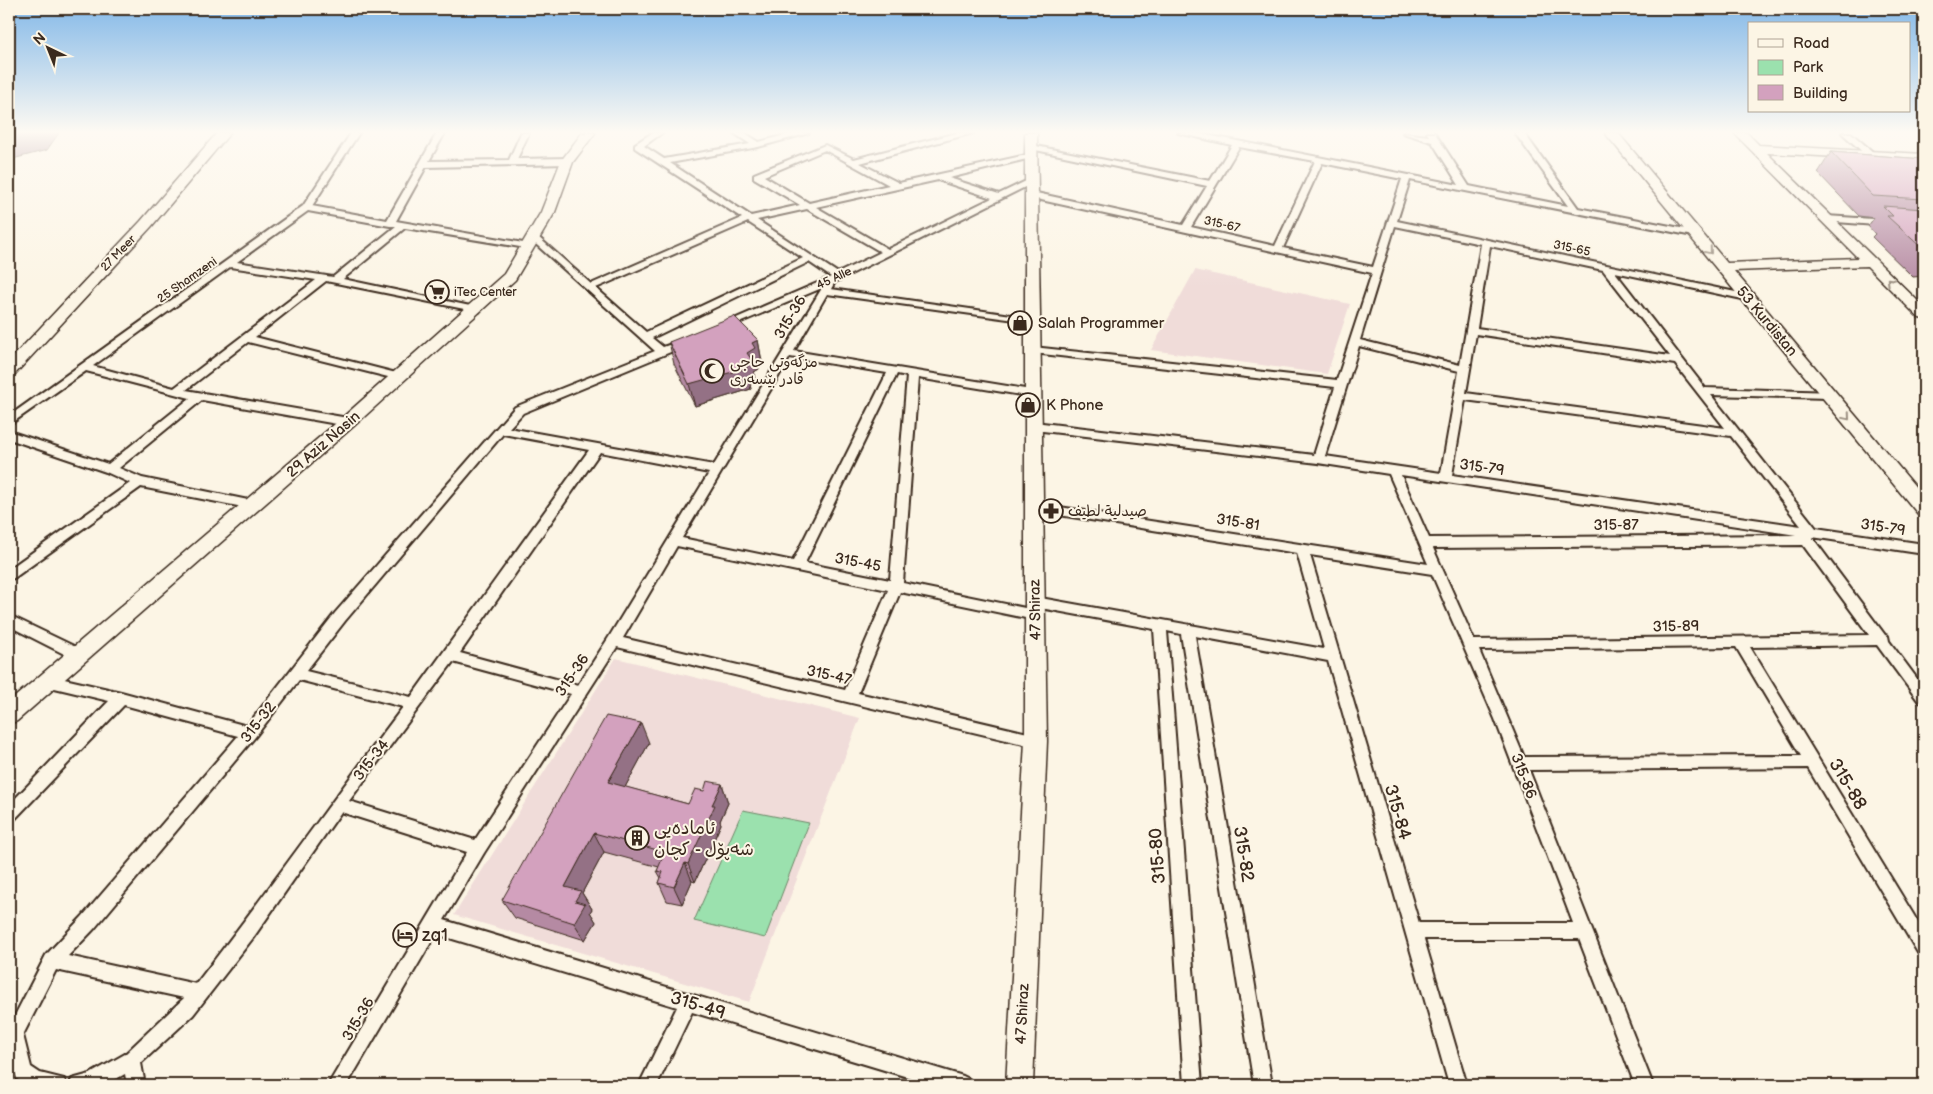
<svg xmlns="http://www.w3.org/2000/svg" width="1933" height="1094" viewBox="0 0 1933 1094" font-family="'Balsamiq Sans','Playpen Sans Arabic',sans-serif">
<rect width="100%" height="100%" fill="#fcf5e5"/>
<filter id="ink" filterUnits="userSpaceOnUse"><feTurbulence type="fractalNoise" baseFrequency=".02" numOctaves="2"/><feDisplacementMap in="SourceGraphic" scale="10" xChannelSelector="R" yChannelSelector="G"/><feConvolveMatrix kernelMatrix="1 2 1 2 8 2 1 2 1" color-interpolation-filters="sRGB"/></filter>
<g filter="url(#ink)">
<path fill="#f0dcd9" d="M 1195,270 L 1350,304 L 1327,374 L 1151,350 Z
M 616,658 L 860,718 L 749,1002 L 454,915 Z"/>
<path fill="#9be1ae" stroke="#6b8666" d="M 743,810 L 809,823 L 765,938 L 694,921 Z"/>
<g fill="none" stroke-linecap="round" stroke-linejoin="round">
<g stroke="#3b2a1e" stroke-width="4">
<path id="street" d="M 351,133 L 359,133 L 312,206 L 387,220 L 437,133 L 445,133 L 429,161 L 509,160 L 521,133 L 529,133 L 517,159 L 567,158 L 571,161 L 567,164 L 426,167 L 396,221 L 529,244 L 532,245 L 532,249 L 405,228 L 343,279 L 475,307 L 480,310 L 479,312 L 326,281 L 255,337 L 404,375 L 405,377 L 404,379 L 400,380 L 248,342 L 186,390 L 348,418 L 352,419 L 354,422 L 352,425 L 348,426 L 202,400 L 119,468 L 142,478 L 253,501 L 259,505 L 257,508 L 253,509 L 141,487 L 14,578 L 9,580 L 9,569 L 130,483 L 106,472 L 9,439 L 9,431 L 108,464 L 190,398 L 86,371 L 9,425 L 9,416 L 303,206 ZM 308,211 L 390,226 L 396,226 L 333,277 L 237,262 ZM 230,267 L 316,280 L 174,388 L 93,366 Z
M 652,133 L 662,133 L 644,146 L 664,159 L 750,144 L 734,133 L 745,133 L 759,142 L 793,133 L 809,133 L 758,147 L 670,163 L 751,216 L 800,205 L 754,178 L 754,174 L 825,145 L 854,159 L 957,133 L 973,133 L 860,163 L 899,183 L 1031,154 L 1035,157 L 949,178 L 999,194 L 1028,180 L 1035,182 L 835,282 L 831,289 L 1033,318 L 1038,321 L 1037,323 L 827,294 L 794,351 L 1037,391 L 1038,393 L 1037,395 L 1033,397 L 918,378 L 903,583 L 1035,610 L 1040,611 L 1042,615 L 1040,619 L 1035,620 L 900,592 L 858,693 L 1036,735 L 1041,737 L 1043,741 L 1041,745 L 1036,747 L 617,647 L 484,853 L 444,920 L 963,1076 L 969,1079 L 972,1085 L 934,1085 L 692,1012 L 657,1085 L 639,1085 L 677,1007 L 436,934 L 347,1085 L 328,1085 L 467,852 L 341,812 L 253,938 L 193,1015 L 141,1063 L 145,1085 L 127,1085 L 125,1074 L 105,1085 L 69,1085 L 72,1079 L 90,1074 L 125,1054 L 184,998 L 56,970 L 23,1035 L 31,1067 L 40,1073 L 64,1079 L 67,1085 L 26,1085 L 17,1079 L 9,1050 L 9,1027 L 46,955 L 82,917 L 238,736 L 124,705 L 14,820 L 9,822 L 9,805 L 109,701 L 42,685 L 40,681 L 42,677 L 47,675 L 121,692 L 247,726 L 335,613 L 515,407 L 655,351 L 529,238 L 531,236 L 537,236 L 591,284 L 742,218 L 635,148 L 635,144 ZM 825,150 L 889,185 L 809,203 L 764,176 ZM 938,180 L 992,198 L 888,249 L 816,207 ZM 807,209 L 881,252 L 838,273 L 757,220 ZM 748,222 L 803,258 L 646,332 L 596,288 ZM 809,262 L 831,277 L 718,326 L 723,329 L 727,328 L 822,288 L 714,465 L 509,428 L 523,413 L 690,344 L 690,340 L 686,339 L 663,347 L 652,338 ZM 790,357 L 887,373 L 793,561 L 682,538 ZM 897,374 L 907,376 L 890,580 L 805,563 ZM 503,434 L 589,450 L 411,697 L 306,671 L 345,621 ZM 600,452 L 709,473 L 609,637 L 578,685 L 460,653 ZM 677,546 L 888,590 L 845,690 L 623,638 ZM 453,662 L 571,694 L 475,840 L 349,801 ZM 299,680 L 403,707 C 333,799 267,893 196,984 L 68,956 L 94,929 L 255,737 Z
M 1178,133 L 1197,133 L 1459,185 L 1432,142 L 1403,133 L 1429,136 L 1427,133 L 1435,133 L 1469,186 L 1568,206 L 1515,133 L 1524,133 L 1578,208 L 1696,231 L 1696,235 L 1693,236 L 1410,180 L 1397,221 L 1750,295 L 1752,297 L 1747,300 L 1615,272 L 1705,388 L 1832,392 L 1833,394 L 1832,396 L 1828,398 L 1711,395 L 1816,528 L 1924,544 L 1924,554 L 1812,537 L 1885,635 L 1888,636 L 1889,641 L 1924,688 L 1924,704 L 1919,702 L 1877,645 L 1750,647 L 1924,932 L 1924,955 L 1918,953 L 1808,768 L 1529,770 L 1653,1085 L 1635,1085 L 1579,939 L 1424,939 L 1467,1085 L 1449,1085 L 1328,661 L 1195,636 L 1272,1085 L 1254,1085 L 1181,634 L 1167,631 L 1202,1085 L 1184,1085 L 1154,629 L 1035,607 L 1030,606 L 1028,602 L 1030,598 L 1035,597 L 1324,649 L 1297,553 L 1034,511 L 1028,507 L 1034,503 L 1428,564 L 1389,474 L 1318,463 L 1034,430 L 1028,426 L 1034,422 L 1314,455 L 1335,387 L 1033,353 L 1028,350 L 1033,347 L 1337,380 L 1372,273 L 1032,198 L 1028,195 L 1032,192 L 1183,225 L 1207,186 L 1031,149 L 1027,147 L 1031,145 L 1210,181 L 1232,145 ZM 1239,147 L 1315,161 L 1275,246 L 1191,227 ZM 1322,163 L 1402,179 L 1373,267 L 1283,248 ZM 1395,226 L 1481,244 L 1460,365 L 1360,340 ZM 1490,246 L 1603,270 L 1670,356 L 1477,328 ZM 1476,334 L 1675,364 L 1725,428 L 1466,393 ZM 1359,346 L 1459,371 L 1441,473 L 1325,456 ZM 1465,400 L 1731,436 L 1801,526 L 1452,475 ZM 1401,475 L 1796,535 L 1797,535 L 1429,538 ZM 1803,545 L 1869,635 L 1474,640 L 1433,548 ZM 1310,555 L 1432,574 L 1495,719 L 1573,923 L 1419,923 ZM 1736,647 L 1801,756 L 1524,757 L 1479,650 Z
M 1842,133 L 1851,133 L 1874,153 L 1874,157 L 1868,157 Z
M 1826,216 L 1889,220 L 1894,223 L 1889,226 L 1823,221 L 1823,217 Z
M 9,615 L 82,650 L 84,654 L 82,658 L 77,660 L 72,658 L 9,626 Z"/>
</g>
<g stroke="#3b2a1e" stroke-width="3">
<path id="secondary" d="M 217,133 L 230,133 L 151,227 L 15,374 L 9,375 L 9,361 L 141,221 Z
M 582,133 L 595,133 L 573,162 L 555,212 L 515,280 L 354,426 L 17,721 L 9,724 L 9,702 L 342,418 L 504,274 L 541,212 L 561,161 Z
M 1025,133 L 1037,133 L 1047,741 L 1033,1085 L 1006,1085 L 1025,741 Z
M 1605,133 L 1618,133 L 1727,263 L 1858,258 L 1734,133 L 1747,133 L 1759,145 L 1924,154 L 1924,162 L 1767,153 L 1924,307 L 1924,319 L 1919,318 L 1867,266 L 1734,271 L 1924,497 L 1924,515 L 1918,514 Z"/>
</g>
<use href="#street" fill="#fcf5e5" fill-rule="evenodd"/>
<use href="#secondary" fill="#fcf5e5" fill-rule="evenodd"/>
</g>
<path fill="#b58aa3" stroke="#3b2a1e" d="M 1831,152 L 1924,159 L 1924,276 L 1913,277 L 1872,237 L 1875,234 L 1868,226 L 1874,218 L 1859,216 L 1818,173 Z
M 758,340 L 762,362 L 758,364 L 759,369 L 754,372 L 755,381 L 750,385 L 751,389 L 695,406 L 674,364 L 669,342 Z
M 649,743 L 625,787 L 688,804 L 704,791 L 722,784 L 728,803 L 720,821 L 721,824 L 695,882 L 692,881 L 682,904 L 667,901 L 659,883 L 661,878 L 657,871 L 659,867 L 604,852 L 582,893 L 592,909 L 590,912 L 596,922 L 585,940 L 515,918 L 502,900 Z"/>
<path fill="#947185" stroke="#3b2a1e" d="M 9,133 L 59,133 L 47,150 L 9,160 Z
M 758,340 L 762,362 L 758,364 L 759,369 L 754,372 L 755,381 L 750,385 L 751,389 L 695,406 L 689,384 L 745,364 L 747,353 L 752,343 Z
M 641,723 L 649,743 L 617,802 L 608,782 Z
M 722,784 L 728,803 L 720,821 L 721,824 L 695,882 L 688,864 L 712,805 Z
M 594,833 L 604,852 L 582,893 L 592,909 L 590,912 L 596,922 L 585,940 L 574,923 L 565,887 Z
M 685,863 L 692,881 L 682,904 L 674,887 Z"/>
<path fill="#d3a1be" stroke="#3b2a1e" d="M 1831,152 L 1924,159 L 1924,199 L 1873,196 Z
M 1883,206 L 1924,209 L 1924,250 L 1887,216 L 1893,216 Z
M 734,316 L 758,340 L 752,343 L 755,348 L 747,353 L 751,359 L 745,364 L 747,368 L 689,384 L 669,342 Z
M 606,716 L 641,723 L 608,782 L 688,804 L 695,789 L 704,791 L 707,781 L 722,784 L 712,805 L 715,805 L 688,864 L 685,863 L 674,887 L 659,883 L 663,872 L 657,871 L 665,852 L 594,833 L 565,887 L 581,891 L 575,901 L 585,904 L 574,923 L 502,900 Z"/>
<defs><path id="oneway-chevron" d="M-2-3.5L2.5 0L-2 3.5" fill="none" stroke-width="1.6" stroke-linecap="round" stroke-linejoin="round" transform="scale(1.25)"/></defs>
<g stroke="#9c9082">
<use href="#oneway-chevron" transform="translate(1709 251) rotate(50)"/>
<use href="#oneway-chevron" transform="translate(1890 281) rotate(-135)"/>
<use href="#oneway-chevron" transform="translate(1847 417) rotate(50)"/>
</g>
</g>
<linearGradient id="sky" x2="0" y2="1"><stop stop-color="#83b8e8"/><stop offset="0.46" stop-color="#fefaf3"/><stop offset="1" stop-color="#fefaf3" stop-opacity="0"/></linearGradient>
<rect width="1933" height="287" fill="url(#sky)"/>
<defs>
<g id="supermarket-ring" transform="scale(1.25)"><circle r="9.5" fill="#fcf5e5" stroke="#3b2a1e" stroke-width="1.5"/><path d="M-6-5.5h2.5l.6 2H6L4.5 2H-2.5L-4.4-4H-6ZM-1.5 3.2a1.3 1.3 0 1 0 .1 0ZM3 3.2a1.3 1.3 0 1 0 .1 0Z" fill="#3b2a1e"/></g>
<g id="shop-ring" transform="scale(1.25)"><circle r="9.5" fill="#fcf5e5" stroke="#3b2a1e" stroke-width="1.5"/><path d="M-5-2.5h2.3a2.7 3.5 0 0 1 5.4 0H5L5.5 6h-11ZM-1.5-2.5h3a1.5 2.3 0 0 0-3 0Z" fill="#3b2a1e"/></g>
<g id="mosque-ring" transform="scale(1.25)"><circle r="9.5" fill="#fcf5e5" stroke="#3b2a1e" stroke-width="1.5"/><path d="M3.5-4.9A6 6 0 1 0 3.5 4.9A5 5 0 1 1 3.5-4.9Z" fill="#3b2a1e"/></g>
<g id="pharmacy-ring" transform="scale(1.25)"><circle r="9.5" fill="#fcf5e5" stroke="#3b2a1e" stroke-width="1.5"/><path d="M-2-6h4v4h4v4h-4v4h-4v-4h-4v-4h4Z" fill="#3b2a1e"/></g>
<g id="building-ring" transform="scale(1.25)"><circle r="9.5" fill="#fcf5e5" stroke="#3b2a1e" stroke-width="1.5"/><path d="M-4-6H4V6H1V3H-1V6H-4ZM-2.5-4.3h1.7v1.8h-1.7ZM.8-4.3h1.7v1.8H.8ZM-2.5-1h1.7V.8h-1.7ZM.8-1h1.7V.8H.8Z" fill="#3b2a1e"/></g>
<g id="hotel-ring" transform="scale(1.25)"><circle r="9.5" fill="#fcf5e5" stroke="#3b2a1e" stroke-width="1.5"/><path d="M-6-4.5h1.5V1H6V5H4.5V3h-9V5H-6ZM-4 0a1.8 1.8 0 1 1 3.6 0ZM.5 0V-2.5h3Q6-2.5 6 0Z" fill="#3b2a1e"/></g>
</defs>
<g fill-rule="evenodd">
<use href="#supermarket-ring" x="437" y="292"/>
<use href="#shop-ring" x="1020" y="323"/>
<use href="#mosque-ring" x="712" y="371"/>
<use href="#shop-ring" x="1028" y="405"/>
<use href="#pharmacy-ring" x="1051" y="511"/>
<use href="#building-ring" x="637" y="838"/>
<use href="#hotel-ring" x="405" y="935"/>
</g>
<g text-anchor="middle" stroke-width="4" stroke-linejoin="round" paint-order="stroke">
<g font-size="12" fill="#3b2a1e" stroke="#fcf5e5">
<text transform="translate(1222 224) rotate(13)" y="4">315-67</text>
<text transform="translate(1572 248) rotate(12)" y="4">315-65</text>
<text transform="translate(118 253) rotate(-46)" y="4">27 Meer</text>
<text transform="translate(834 278) rotate(-25)" y="4">45 Alle</text>
<text transform="translate(187 280) rotate(-35)" y="4">25 Shamzeni</text>
</g>
<g font-size="12" fill="#3b2a1e" stroke="#fcf5e5" text-anchor="start">
<text x="454" y="296">iTec Center</text>
</g>
<g font-size="15" fill="#3b2a1e" stroke="#fcf5e5">
<text transform="translate(790 317) rotate(-59)" y="5">315-36</text>
<text transform="translate(1767 321) rotate(50)" y="5">53 Kurdistan</text>
<text transform="translate(323 444) rotate(-41)" y="5">29 Aziz Nasin</text>
<text transform="translate(1482 467) rotate(8)" y="5">315-79</text>
<text transform="translate(1238 522) rotate(9)" y="5">315-81</text>
<text x="1616" y="530">315-87</text>
<text transform="translate(1883 527) rotate(9)" y="5">315-79</text>
<text transform="translate(858 562) rotate(11)" y="5">315-45</text>
<text transform="translate(1035 610) rotate(-91)" y="5">47 Shiraz</text>
<text transform="translate(1676 626) rotate(-1)" y="5">315-89</text>
<text transform="translate(572 675) rotate(-56)" y="5">315-36</text>
<text transform="translate(829 675) rotate(13)" y="5">315-47</text>
<text transform="translate(258 722) rotate(-52)" y="5">315-32</text>
<text transform="translate(371 760) rotate(-52)" y="5">315-34</text>
<text transform="translate(1524 776) rotate(69)" y="5">315-86</text>
<text transform="translate(1022 1014) rotate(-87)" y="5">47 Shiraz</text>
<text transform="translate(358 1019) rotate(-59)" y="5">315-36</text>
</g>
<g font-size="15" fill="#3b2a1e" stroke="#fcf5e5" text-anchor="start">
<text x="1038" y="328">Salah Programmer</text>
<text x="730" y="367">مزگەوتی حاجی<tspan x="730" dy="17">قادر بێسەری</tspan></text>
<text x="1046" y="410">K Phone</text>
<text x="1068" y="516">صیدلیة لطیف</text>
</g>
<g font-size="18" fill="#3b2a1e" stroke="#fcf5e5">
<text transform="translate(1848 784) rotate(59)" y="6">315-88</text>
<text transform="translate(1398 812) rotate(74)" y="6">315-84</text>
<text transform="translate(1244 854) rotate(81)" y="6">315-82</text>
<text transform="translate(1157 856) rotate(-94)" y="6">315-80</text>
<text transform="translate(698 1005) rotate(17)" y="6">315-49</text>
</g>
<g font-size="18" fill="#3b2a1e" stroke="#fcf5e5" text-anchor="start">
<text x="654" y="834">ئامادەیی<tspan x="654" dy="21">شەپۆل - کچان</tspan></text>
<text x="422" y="941">zq1</text>
</g>
</g>
<rect width="1933" height="1094" fill="none" stroke="#fcf5e5" stroke-width="30"/>
<rect x="15" y="15" width="1903" height="1064" fill="none" stroke="#3b2a1e" stroke-width="2" filter="url(#ink)"/>
<rect x="1748" y="22" width="162" height="90" fill="#fcf5e5" stroke="#afa495"/>
<rect x="1758" y="39" width="25" height="8" fill="#fcf5e5" stroke="#afa495"/>
<text x="1793" y="48" font-size="15" fill="#3b2a1e">Road</text>
<rect x="1758" y="60" width="25" height="15" fill="#9be1ae" stroke="#afa495"/>
<text x="1793" y="72" font-size="15" fill="#3b2a1e">Park</text>
<rect x="1758" y="85" width="25" height="15" fill="#d3a1be" stroke="#afa495"/>
<text x="1793" y="98" font-size="15" fill="#3b2a1e">Building</text>
<g transform="translate(48 48) rotate(317)" stroke="#fcf5e5" stroke-width="4" paint-order="stroke">
<path d="M0-4L9 19L0 12L-9 19Z" fill="#3b2a1e"/>
<text y="-8" font-size="14" font-weight="bold" text-anchor="middle" fill="#3b2a1e">N</text>
</g>
</svg>
